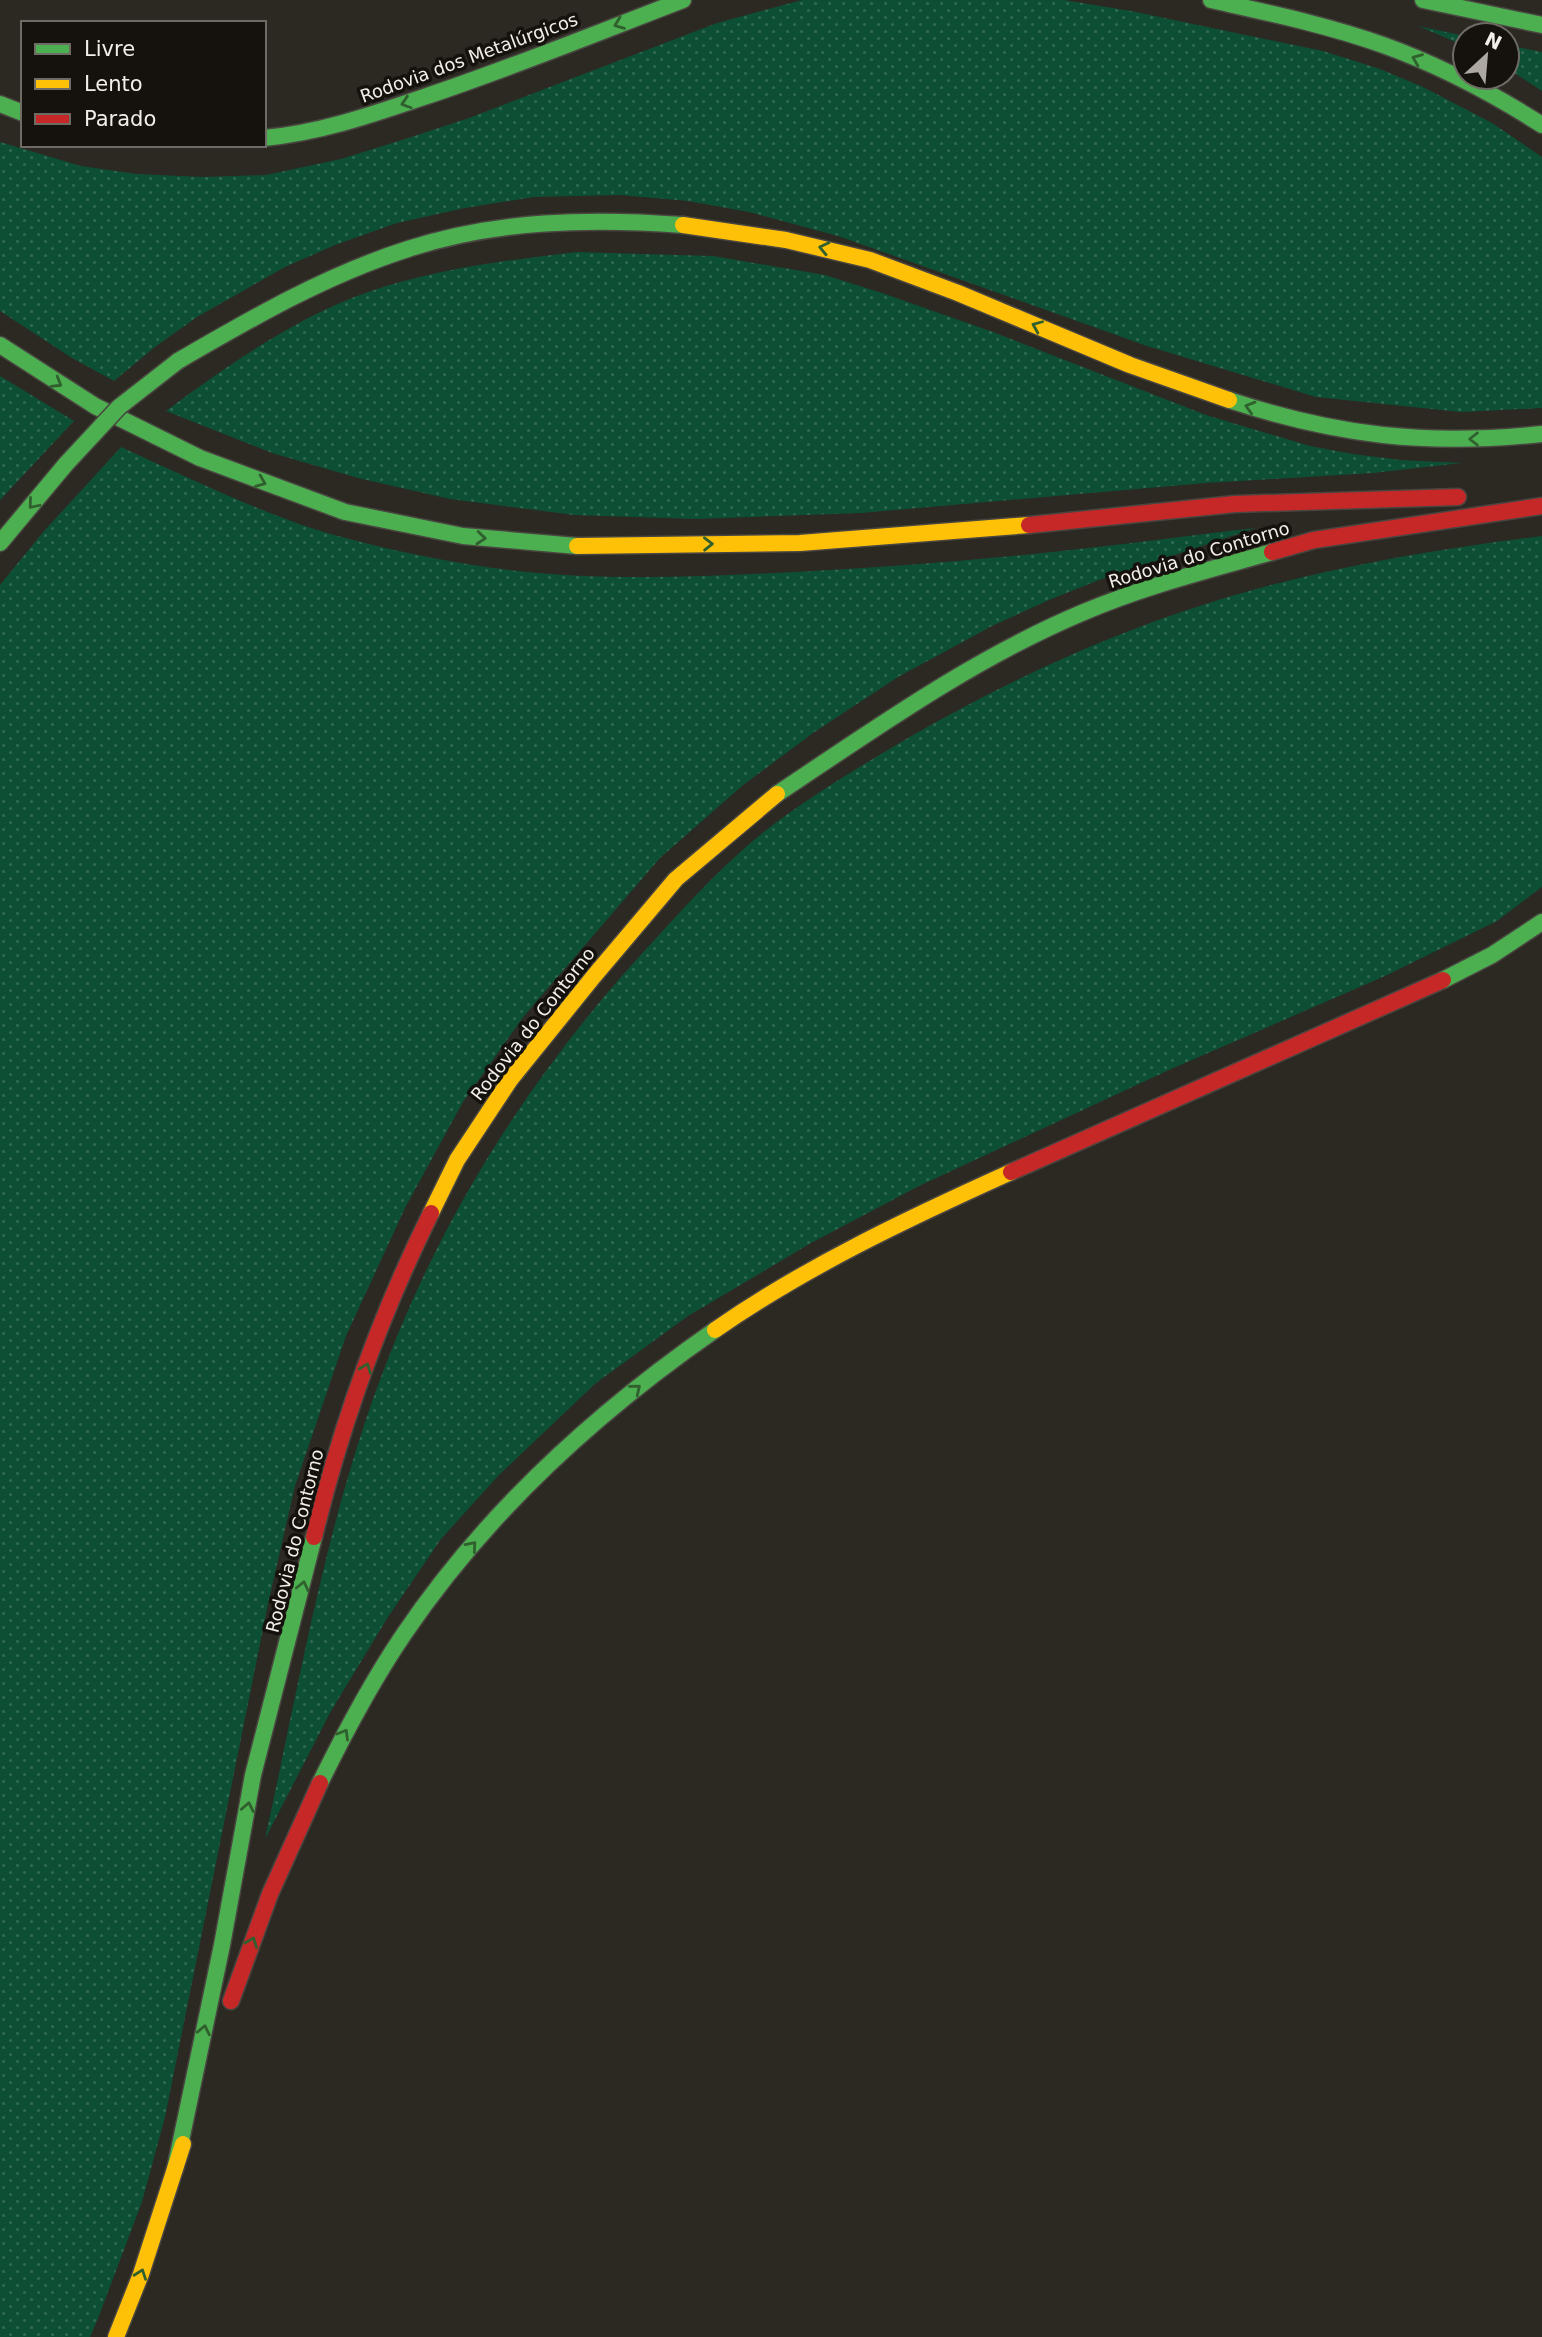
<svg xmlns="http://www.w3.org/2000/svg" width="1542" height="2337" viewBox="0 0 1542 2337" font-family="'DejaVu Sans',sans-serif">
<defs>
<pattern id="grass-dots" width="8" height="8" patternUnits="userSpaceOnUse" patternTransform="scale(1.75)"><rect width="8" height="8" fill="#0c4f34"/><path d="M2 2h.1M6 6h.1" fill="none" stroke="#306951" stroke-width="1.8" stroke-linecap="round"/></pattern>
</defs>
<rect width="100%" height="100%" fill="#2c2822"/>
<path fill="url(#grass-dots)" d="M 802,0 L 1064,0 L 1131,11 L 1323,51 L 1380,69 L 1423,87 L 1492,123 L 1542,157 L 1542,408 L 1461,412 L 1316,397 L 1147,346 L 838,236 L 749,212 L 688,201 L 620,195 L 534,197 L 465,208 L 397,223 L 335,245 L 285,267 L 197,317 L 155,347 L 114,381 L 72,358 L 0,311 L 0,142 L 81,166 L 137,174 L 203,177 L 266,175 L 341,159 L 405,139 L 469,118 L 717,23 Z
M 1418,26 L 1465,36 L 1465,46 Z
M 1507,45 L 1542,52 L 1542,91 L 1507,68 Z
M 577,252 L 713,256 L 825,275 L 882,293 L 993,332 L 1206,415 L 1310,446 L 1353,454 L 1401,460 L 1462,463 L 1373,473 L 1206,483 L 861,513 L 696,519 L 574,515 L 450,499 L 358,478 L 272,453 L 166,411 C 225,367 298,316 368,292 C 436,269 507,260 577,252 Z
M 0,376 L 74,421 L 0,500 Z
M 121,447 C 182,475 244,505 308,527 C 361,544 418,556 473,565 C 572,581 674,578 775,573 C 879,568 984,560 1088,548 C 1144,542 1200,534 1256,528 L 1099,580 L 1049,600 L 992,626 L 898,677 L 813,733 L 742,786 L 660,858 L 524,1016 L 463,1102 L 406,1206 L 346,1336 L 295,1486 L 268,1604 L 165,2117 L 142,2202 L 97,2321 L 90,2337 L 0,2337 L 0,585 L 44,531 Z
M 1542,536 L 1542,887 L 1497,921 L 1385,976 L 1169,1070 L 919,1186 L 811,1243 L 688,1316 L 596,1383 L 498,1476 L 441,1539 L 388,1617 L 331,1711 L 265,1839 C 300,1680 327,1516 386,1364 C 448,1202 540,1062 658,936 C 692,899 726,862 765,831 C 807,798 862,765 908,738 C 1004,683 1103,636 1209,603 C 1316,569 1430,550 1542,536 Z"/>
<g fill="none" stroke-linecap="round" stroke-linejoin="round">
<g stroke="#494540" stroke-width="19">
<path id="fast" d="M 1211,0 C 1269,13 1327,25 1383,45 C 1439,65 1492,93 1542,125
M 1423,0 L 1542,25
M 0,104 L 23,113
M 264,138 C 319,133 371,115 424,97 C 511,68 597,33 683,0
M 0,345 L 95,406 L 200,458 L 345,512 L 463,536 L 577,546
M 178,361 C 252,318 326,275 408,249 C 497,220 591,218 683,225
M 1229,400 C 1338,436 1427,446 1542,434
M 0,543 L 66,464
M 777,794 C 876,728 974,658 1084,612 C 1145,586 1209,570 1272,552
M 1443,980 L 1492,955 L 1542,922
M 320,1783 C 345,1732 372,1681 404,1634 C 486,1513 594,1414 715,1330
M 175,2169 L 222,1945 L 253,1775 L 314,1537"/>
</g>
<g stroke="#494540" stroke-width="19">
<path id="slow" d="M 683,225 L 786,240 L 870,260 L 958,293 L 1130,365 L 1229,400
M 577,546 L 800,543 L 1029,525
M 431,1213 L 457,1160 L 510,1080 L 594,976 L 676,879 L 777,794
M 715,1330 C 807,1266 909,1218 1011,1172
M 116,2337 L 141,2274 L 183,2144"/>
</g>
<g stroke="#494540" stroke-width="19">
<path id="jam" d="M 1029,525 L 1235,504 L 1458,497
M 1272,552 L 1314,540 L 1542,506
M 1011,1172 L 1443,980
M 314,1537 C 341,1425 380,1316 431,1213
M 231,2001 L 270,1894 L 320,1783"/>
</g>
<use href="#fast" stroke="#4caf50" stroke-width="16"/>
<use href="#slow" stroke="#ffc107" stroke-width="16"/>
<use href="#jam" stroke="#c62828" stroke-width="16"/>
<g stroke="#494540" stroke-width="19" stroke-linecap="butt">
<path id="fast-bridge" d="M 66,464 L 119,407 L 178,361"/>
</g>
<use href="#fast-bridge" stroke="#4caf50" stroke-width="16"/>
</g>
<defs><path id="oneway-chevron" d="M-2-3.5L2.5 0L-2 3.5" fill="none" stroke-width="1.6" stroke-linecap="round" stroke-linejoin="round" transform="scale(1.75)"/></defs>
<g stroke="#30602e">
<use href="#oneway-chevron" transform="translate(619 24) rotate(159)"/>
<use href="#oneway-chevron" transform="translate(1417 59) rotate(-158)"/>
<use href="#oneway-chevron" transform="translate(406 103) rotate(162)"/>
<use href="#oneway-chevron" transform="translate(824 248) rotate(-167)"/>
<use href="#oneway-chevron" transform="translate(1037 326) rotate(-157)"/>
<use href="#oneway-chevron" transform="translate(57 383) rotate(31)"/>
<use href="#oneway-chevron" transform="translate(1250 407) rotate(-164)"/>
<use href="#oneway-chevron" transform="translate(1474 439) rotate(-180)"/>
<use href="#oneway-chevron" transform="translate(261 482) rotate(22)"/>
<use href="#oneway-chevron" transform="translate(33 504) rotate(130)"/>
<use href="#oneway-chevron" transform="translate(481 538) rotate(5)"/>
<use href="#oneway-chevron" transform="translate(708 544) rotate(-1)"/>
<use href="#oneway-chevron" transform="translate(366 1368) rotate(-69)"/>
<use href="#oneway-chevron" transform="translate(636 1389) rotate(-39)"/>
<use href="#oneway-chevron" transform="translate(472 1546) rotate(-49)"/>
<use href="#oneway-chevron" transform="translate(303 1586) rotate(-77)"/>
<use href="#oneway-chevron" transform="translate(344 1734) rotate(-60)"/>
<use href="#oneway-chevron" transform="translate(248 1807) rotate(-79)"/>
<use href="#oneway-chevron" transform="translate(252 1942) rotate(-69)"/>
<use href="#oneway-chevron" transform="translate(204 2030) rotate(-78)"/>
<use href="#oneway-chevron" transform="translate(141 2274) rotate(-70)"/>
</g>
<g text-anchor="middle" stroke-width="7" stroke-linejoin="round" paint-order="stroke">
<g font-size="18" fill="#f3eee7" stroke="#15120d">
<text transform="translate(469 58) rotate(-20)" y="6">Rodovia dos Metalúrgicos</text>
<text transform="translate(1199 555) rotate(-17)" y="6">Rodovia do Contorno</text>
<text transform="translate(533 1024) rotate(-52)" y="6">Rodovia do Contorno</text>
<text transform="translate(295 1541) rotate(-76)" y="6">Rodovia do Contorno</text>
</g>
</g>
<rect x="21" y="21" width="245" height="126" fill="#15120d" stroke="#6e6a64" stroke-width="2"/>
<rect x="35" y="44" width="35" height="10" fill="#4caf50" stroke="#6e6a64" stroke-width="2"/>
<text x="84" y="56" font-size="21" fill="#f3eee7">Livre</text>
<rect x="35" y="79" width="35" height="10" fill="#ffc107" stroke="#6e6a64" stroke-width="2"/>
<text x="84" y="91" font-size="21" fill="#f3eee7">Lento</text>
<rect x="35" y="114" width="35" height="10" fill="#c62828" stroke="#6e6a64" stroke-width="2"/>
<text x="84" y="126" font-size="21" fill="#f3eee7">Parado</text>
<g transform="translate(1486 56) rotate(26)"><circle r="33" fill="#15120d" stroke="#6e6a64" stroke-width="2"/>
<path d="M0-5L12 26L0 18L-12 26Z" fill="#ada9a2"/>
<text y="-10" font-size="19" font-weight="bold" text-anchor="middle" fill="#f3eee7">N</text>
</g>
</svg>
